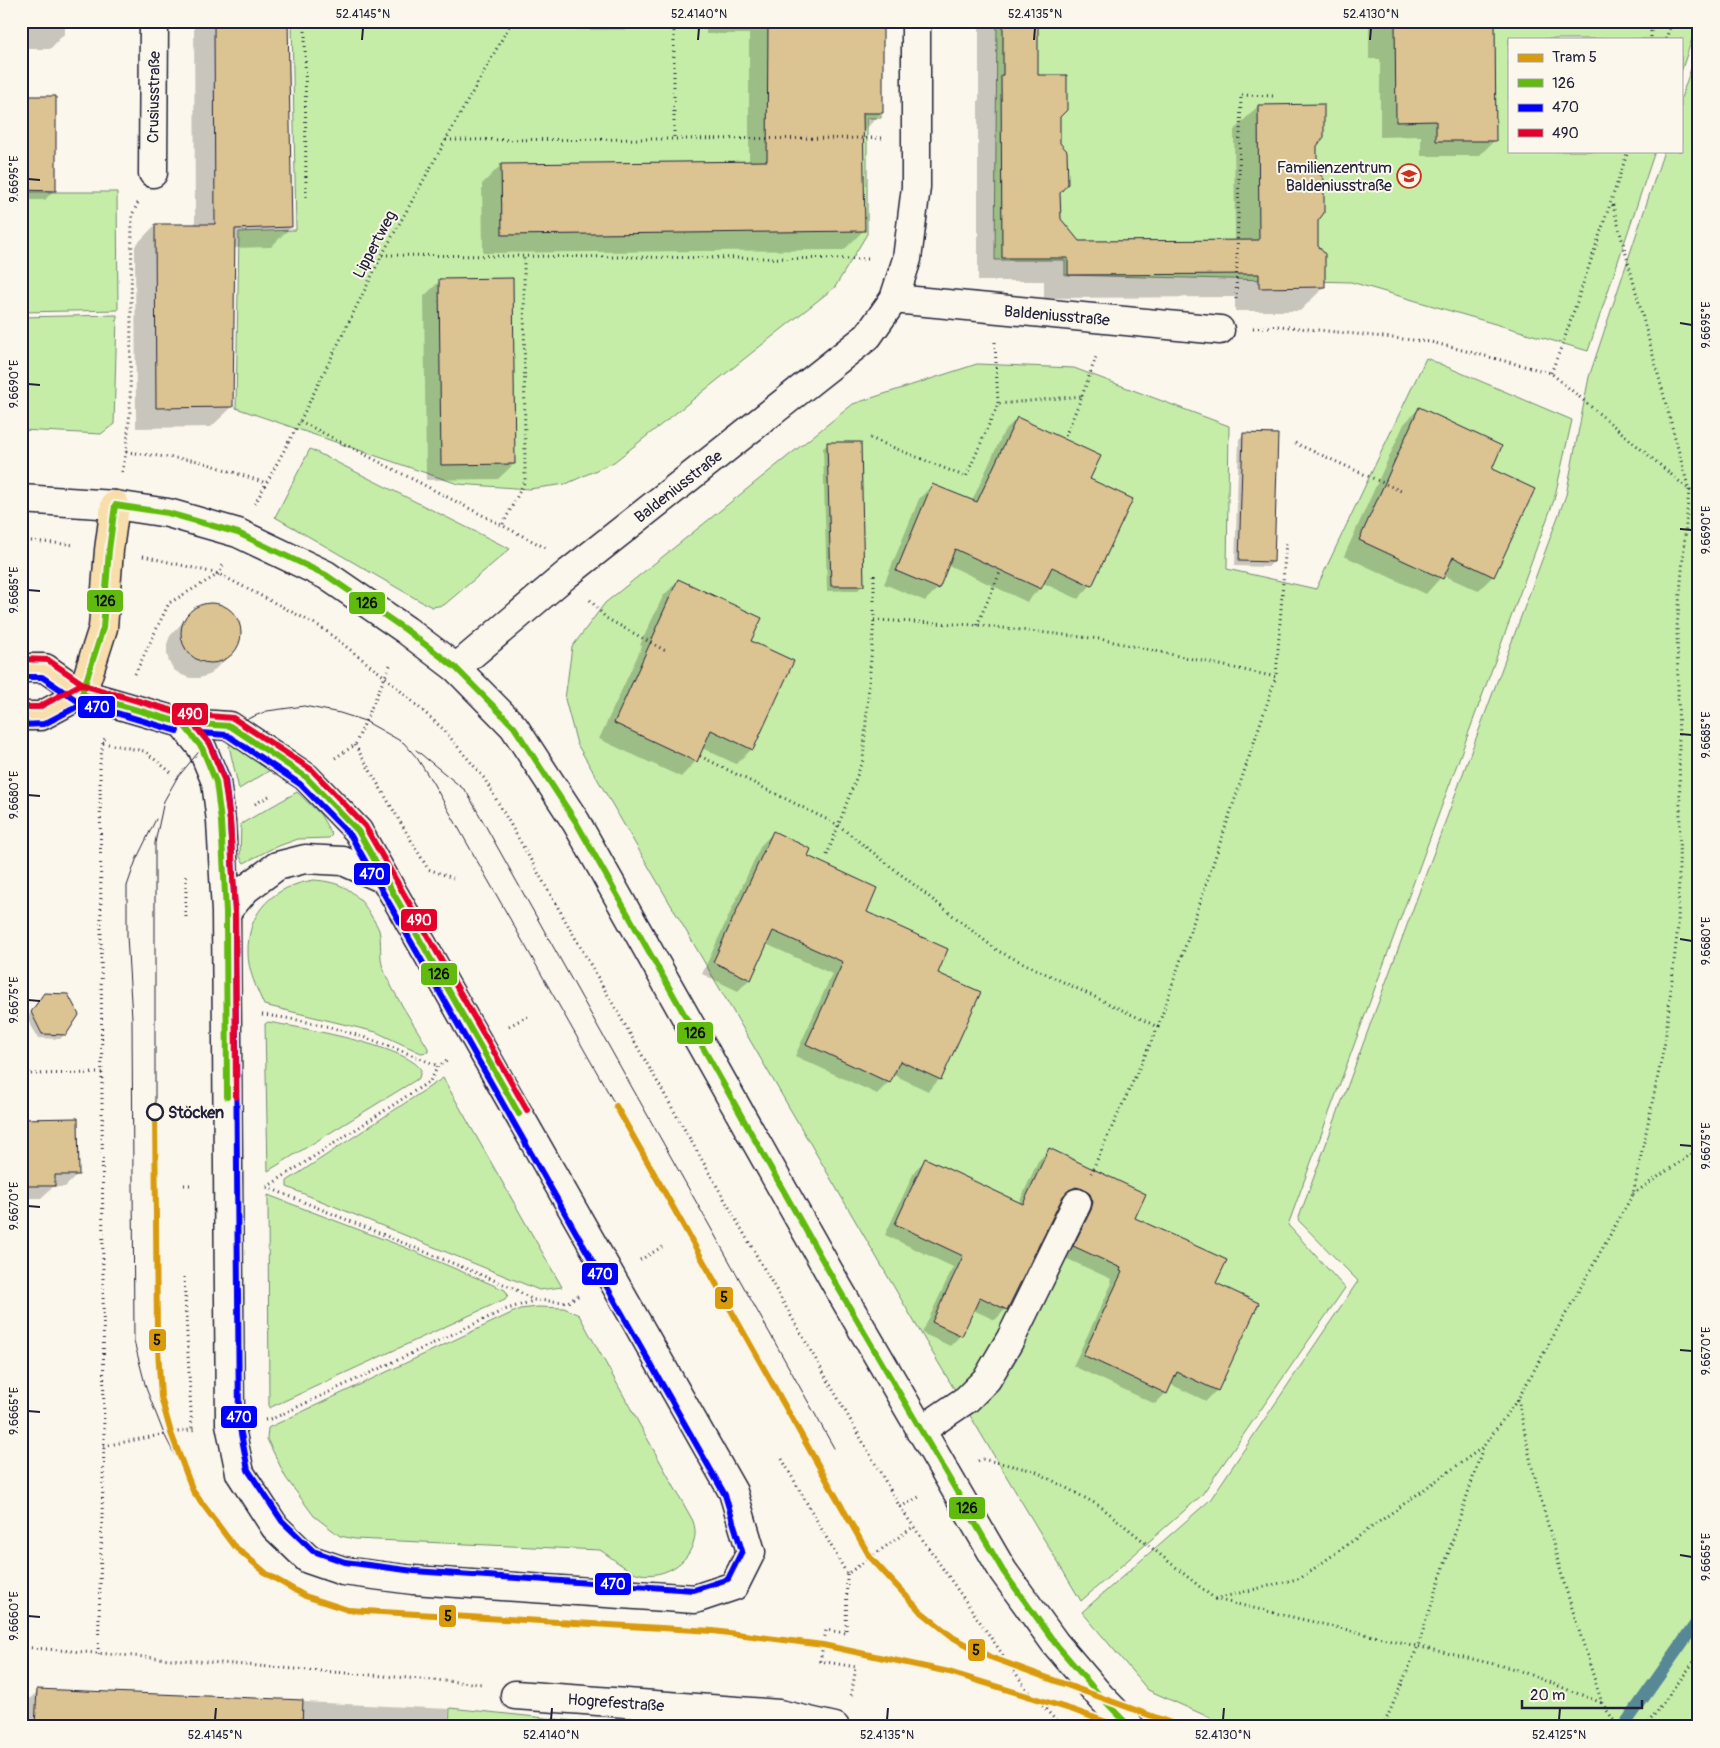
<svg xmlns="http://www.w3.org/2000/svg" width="1720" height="1748" viewBox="0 0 1720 1748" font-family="Pangolin,sans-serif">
<rect width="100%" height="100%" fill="#fbf7ec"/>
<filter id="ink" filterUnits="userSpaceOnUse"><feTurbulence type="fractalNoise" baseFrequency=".02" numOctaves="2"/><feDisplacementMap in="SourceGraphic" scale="10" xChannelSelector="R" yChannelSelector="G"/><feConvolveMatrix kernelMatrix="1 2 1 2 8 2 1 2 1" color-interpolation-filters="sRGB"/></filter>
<g filter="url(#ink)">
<path fill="#c5eda8" stroke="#748872" d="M 292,21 L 881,21 L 881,118 L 867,118 L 867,234 L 835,287 L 614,462 L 566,484 L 529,489 L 458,484 L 236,408 L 239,232 L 296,230 Z
M 997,21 L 1698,21 L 1681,72 L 1681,39 L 1509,39 L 1509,151 L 1655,151 L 1588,351 L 1351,282 L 1065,275 L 1065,260 L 995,260 Z
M 1699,45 L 1699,1727 L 1231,1727 L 1148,1690 L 1082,1612 L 1210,1500 L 1358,1281 L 1298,1220 L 1566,495 L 1589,377 L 1664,151 L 1681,151 L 1681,98 Z
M 21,192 L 117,192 L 118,310 L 21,312 Z
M 117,315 L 114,424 L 101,434 L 21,430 L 21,317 Z
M 1426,358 L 1572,420 L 1554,500 L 1288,1225 L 1345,1288 L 1201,1496 L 1081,1601 L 929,1347 L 577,744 L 565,699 L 572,647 L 605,603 L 853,404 L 977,364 L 1074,368 L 1229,426 L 1227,569 L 1316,589 Z
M 310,449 L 510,549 L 444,605 L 432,607 L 420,601 L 275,517 Z
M 232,742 L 272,769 L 239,789 L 229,746 Z
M 297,792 L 320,814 L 332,835 L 329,838 L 298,839 L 273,848 L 244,863 L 240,857 L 241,824 Z
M 314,880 C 341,882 356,890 370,914 C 373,919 377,925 379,930 C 382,943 379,956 383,968 C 393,994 414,1024 428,1048 L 428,1052 L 421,1053 L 376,1032 L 264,1005 C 257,989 248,971 248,953 C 247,910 275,886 314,880 Z
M 268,1022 C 297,1027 408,1046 421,1070 L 419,1078 L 268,1171 L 265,1024 Z
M 443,1078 L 562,1287 L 539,1290 L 287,1187 L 287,1181 Z
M 268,1195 L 404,1247 L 505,1290 L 508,1295 L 505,1299 L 269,1408 Z
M 538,1307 L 564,1308 L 579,1315 L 693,1521 C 695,1527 696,1534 694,1540 C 689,1564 663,1578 640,1574 C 628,1572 611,1557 600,1550 L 355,1539 L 340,1536 L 314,1516 L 286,1478 L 267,1439 L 268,1428 L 520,1309 Z
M 450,1708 L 632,1727 L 449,1727 Z"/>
<path fill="#0003" d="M 21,21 L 65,21 L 65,33 L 50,49 L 21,49 Z
M 194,21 L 287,21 L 291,227 L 271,247 L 233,248 L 232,407 L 211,427 L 136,428 L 135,246 L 155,225 L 195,225 Z
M 572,21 L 881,21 L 882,112 L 863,132 L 863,231 L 844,250 L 483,253 L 482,184 L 501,165 L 749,162 L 749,34 L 706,34 L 706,29 L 572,30 Z
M 979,21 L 1036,21 L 1036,76 L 1059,116 L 1059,219 L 1079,242 L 1235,242 L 1234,130 L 1258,106 L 1316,145 L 1317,247 L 1324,287 L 1300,311 L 1235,311 L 1235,297 L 1044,298 L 1044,281 L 978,281 L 978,101 L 979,99 Z
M 1369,21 L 1494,21 L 1495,140 L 1479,156 L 1421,156 L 1421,136 L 1380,137 L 1380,59 L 1369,59 Z
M 21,97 L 54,190 L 45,200 L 21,200 Z
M 440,281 L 514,464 L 498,479 L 426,480 L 424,296 Z
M 1419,408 L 1490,469 L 1493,576 L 1478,591 L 1443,575 L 1426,594 L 1344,556 L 1404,424 Z
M 1017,418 L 1089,479 L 1091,585 L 1078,599 L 1043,583 L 1040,588 L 1027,602 L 948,565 L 938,588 L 925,601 L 884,584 L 919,499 L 932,485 L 972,501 L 1004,431 Z
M 1244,434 L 1273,562 L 1268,567 L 1235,566 L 1239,439 Z
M 828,444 L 863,585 L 858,590 L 827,591 L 823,448 Z
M 678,581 L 749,642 L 752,749 L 736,764 L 702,748 L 696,761 L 681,777 L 599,739 L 642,646 L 640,645 L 663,596 Z
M 210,604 L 219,606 L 229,609 L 235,617 L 239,625 L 240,635 L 238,645 L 232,653 L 209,675 L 199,678 L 190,678 L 182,675 L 174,670 L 169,662 L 167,654 L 167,644 L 170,636 L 192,612 L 200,607 Z
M 773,833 L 806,856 L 865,912 L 936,973 L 940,1079 L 928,1091 L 892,1074 L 889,1082 L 877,1094 L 795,1056 L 832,974 L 766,944 L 750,979 L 738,991 L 702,974 L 761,845 Z
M 44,994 L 65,1034 L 60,1039 L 38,1038 L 27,1018 Z
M 21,1121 L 78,1174 L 65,1187 L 53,1187 L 41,1198 L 21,1198 Z
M 1049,1150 L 1214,1284 L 1217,1390 L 1206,1401 L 1170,1384 L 1166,1393 L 1155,1404 L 1073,1366 L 1112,1283 L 1110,1282 L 1111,1279 L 1063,1257 L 1065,1198 L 1060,1199 L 1006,1309 L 995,1320 L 973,1310 L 961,1335 L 950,1346 L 922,1333 L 953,1267 L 885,1235 L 915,1170 L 926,1160 L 1019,1203 L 1038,1161 Z
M 38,1691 L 164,1695 L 449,1709 L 448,1727 L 21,1727 L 21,1707 Z"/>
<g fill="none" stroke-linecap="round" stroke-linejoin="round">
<path stroke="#578896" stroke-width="12" d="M 1623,1727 L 1699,1619"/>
</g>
<path fill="#dbc392" stroke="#22223b" d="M 214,21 L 288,21 L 292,227 L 235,229 L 233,407 L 156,408 L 155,224 L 215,224 Z
M 768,21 L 883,21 L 883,113 L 863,113 L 865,231 L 502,235 L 501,164 L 767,161 Z
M 1003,21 L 1038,21 L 1038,75 L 1067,75 L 1067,110 L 1060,117 L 1060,143 L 1067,151 L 1068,184 L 1060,193 L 1061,219 L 1079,241 L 1259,240 L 1258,105 L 1324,104 L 1324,137 L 1317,146 L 1317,171 L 1324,179 L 1324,213 L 1318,221 L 1318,246 L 1325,254 L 1325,287 L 1259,288 L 1259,274 L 1068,275 L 1068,258 L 1002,258 L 1001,75 L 1003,75 Z
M 1395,21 L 1495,21 L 1496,141 L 1436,141 L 1436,121 L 1396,122 Z
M 21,96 L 56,96 L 56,191 L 21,190 Z
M 513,278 L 515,464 L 441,465 L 439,279 Z
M 1419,407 L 1502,446 L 1492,469 L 1535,489 L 1494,577 L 1453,557 L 1443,579 L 1359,540 Z
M 1017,417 L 1101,456 L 1090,479 L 1133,499 L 1092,586 L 1052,567 L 1041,589 L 955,549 L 939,589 L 896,571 L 932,484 L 977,502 Z
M 1243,433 L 1278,434 L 1274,562 L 1239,561 Z
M 827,442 L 861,442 L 864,586 L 831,586 Z
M 678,579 L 762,618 L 751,641 L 794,661 L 753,750 L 711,730 L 697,762 L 614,723 L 656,630 L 655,630 Z
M181 633a30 30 0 1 1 60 0a30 30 0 1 1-60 0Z
M 773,831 L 811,849 L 808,856 L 877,888 L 867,912 L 948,949 L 938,973 L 981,992 L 941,1080 L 900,1061 L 890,1083 L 806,1044 L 843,962 L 773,931 L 751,980 L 713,962 Z
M 44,993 L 68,994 L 79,1015 L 66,1035 L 42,1034 L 31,1012 Z
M 78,1118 L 79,1175 L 55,1175 L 55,1186 L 21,1186 L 21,1119 Z
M 1049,1148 L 1146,1194 L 1135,1218 L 1227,1260 L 1216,1283 L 1259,1303 L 1218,1391 L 1177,1372 L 1167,1394 L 1083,1355 L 1122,1272 L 1120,1271 L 1121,1268 L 1073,1246 L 1091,1210 L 1093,1202 L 1090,1194 L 1083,1189 L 1076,1187 L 1069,1190 L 1063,1196 L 1007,1310 L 980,1297 L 962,1336 L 932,1322 L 963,1256 L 895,1224 L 925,1158 L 1023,1204 Z
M 37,1689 L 303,1700 L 302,1727 L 35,1727 Z"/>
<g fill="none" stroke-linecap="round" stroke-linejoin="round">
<g stroke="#22223b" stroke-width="31">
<path id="minor" d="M 153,173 L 154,21
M 894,299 L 1220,330
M 21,499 L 115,505 L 168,513 L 238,533 L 326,575 L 406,630 L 456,668 L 514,727 L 576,822 L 836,1284 L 1003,1571 L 1055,1643 L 1101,1697 L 1130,1727
M 456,668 L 567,574 L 868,336 L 894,299 L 907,259 L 916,187 L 916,21
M 82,694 L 182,723 L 230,726 L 306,777 L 358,831 L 733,1492 L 751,1552 L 734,1586 L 695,1599 L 413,1580 L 343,1571 L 308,1559 L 275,1527 L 240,1473 L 230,1424 L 226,912 L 221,821 L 216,782 L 202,748 L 182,723
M 226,912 L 246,889 L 277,866 L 305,859 L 343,861 L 386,880
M 920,1431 L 967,1399 L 987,1379 L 1011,1338 L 1077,1203
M 515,1695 L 779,1714 L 835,1727"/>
</g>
<g stroke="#22223b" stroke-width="31">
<path id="major" d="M 21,668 L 45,668 L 82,694
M 21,716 L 41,716 L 82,694 L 103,628 L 109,550 L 115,505"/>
</g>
<path stroke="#22223b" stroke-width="3" stroke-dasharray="1 4" stroke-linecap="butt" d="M 305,21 L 306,197
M 674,21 L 674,139
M 1651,21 L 1651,39
M 1666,39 L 1672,21
M 446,140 L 882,138
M 382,255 L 871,259
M 1236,299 L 1241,95 L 1276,96
M 1253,328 L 1280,326 L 1431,342 L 1551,373 L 1699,498
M 995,342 L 998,404
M 1551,373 L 1564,340 L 1628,151
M 1082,396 L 1097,354
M 300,421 L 546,548
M 870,438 L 966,477 L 998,404 L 1082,396 L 1064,439
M 1295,443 L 1401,491
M 126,452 L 199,461 L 266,483
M 122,472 L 126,452 L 130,411 L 132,215 L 138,203
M 255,504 L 300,421 L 382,255 L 512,21
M 503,524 L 525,481 L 524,256
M 21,540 L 75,545
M 143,556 L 219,574 L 321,627 L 385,677 L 443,729 L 484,778 L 900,1507 L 1026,1688 L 1062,1727
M 874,575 L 874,620 L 977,625 L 1100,639 L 1276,677 L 1286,541
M 590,600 L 606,618 L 666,651
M 977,625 L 1001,570
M 135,674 L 169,603 L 219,574 L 223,565
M 103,743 L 144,751 L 173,774
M 355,745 L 428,869 L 453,878
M 700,756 L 838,825 L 998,951 L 1158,1027 L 1091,1173
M 335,758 L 355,745 L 391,663
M 255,804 L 271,795
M 827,855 L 863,760 L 874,620
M 186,917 L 186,874
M 262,1015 C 324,1021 383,1042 438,1066
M 509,1026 L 530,1015
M 1158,1027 L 1276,677
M 21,1074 L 102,1073
M 184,1185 L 194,1185
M 262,1187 L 267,1187 L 513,1288 L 533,1300 L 568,1302 L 581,1294
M 267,1187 L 430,1081 L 438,1066 L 449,1060
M 1633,1194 L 1699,1149
M 640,1260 L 662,1247
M 184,1277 L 192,1430
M 1518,1399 L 1531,1463 L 1564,1583 L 1602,1703 L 1616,1724 L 1620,1727
M 265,1420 L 274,1418 L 504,1310 L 533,1301
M 104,1446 L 171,1433 L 197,1429
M 782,1459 L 847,1574 L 913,1527
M 978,1461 L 982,1459 L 1035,1471 L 1100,1506 L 1215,1599 L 1515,1669 L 1602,1703
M 900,1507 L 919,1497
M 847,1574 L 846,1633 L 826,1630 L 820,1661 L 856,1667 L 851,1697
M 1215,1599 L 1301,1578 L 1483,1447 L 1518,1399 L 1633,1194 L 1665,1042 L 1678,926 L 1680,810 L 1677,627 L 1689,490 L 1612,202
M 21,1647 L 483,1684
M 98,1654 L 104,1446 L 100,763 L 103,743 L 105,738
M 1383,1727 L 1418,1646 L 1483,1447
M 1645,1727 L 1699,1655"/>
<use href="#minor" stroke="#fbf7ec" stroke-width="28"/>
<use href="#major" stroke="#f8deab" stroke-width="28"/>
<path stroke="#22223b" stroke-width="1" d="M 416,750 L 466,791 L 834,1448
M 156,819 L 136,860 L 127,886 L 127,936 L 132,1018 L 134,1341 L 146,1388 L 164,1434 L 193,1491
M 155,1112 L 155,843 L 164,801 L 177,778 L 202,748 L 230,726 L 267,711 L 304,706 L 340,713 L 365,721 L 404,743 L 417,758 L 433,783 L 616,1106"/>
<g stroke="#fbf7ec" stroke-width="10">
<path id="bus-1" d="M 115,505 L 168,513 L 238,533 L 326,575 L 406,630 L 456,668 L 514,727 L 576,822 L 836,1284 L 1003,1571 L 1055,1643 L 1101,1697 L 1130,1727
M 82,694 L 182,723 L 230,726 L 306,777 L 358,831 L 519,1114
M 82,694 L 103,628 L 109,550 L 115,505
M 149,714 L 182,723 L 202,748 L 216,782 L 221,821 L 226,912 L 227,1097"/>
</g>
<g stroke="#fbf7ec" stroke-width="10">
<path id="bus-2" d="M 21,677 L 42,677 L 79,702 L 177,731
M 21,725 L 44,724 L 86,702
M 201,733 L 227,735 L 300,784 L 351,836 L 725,1495 L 742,1551 L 728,1579 L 694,1590 L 414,1571 L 345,1562 L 313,1551 L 282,1521 L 248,1470 L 239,1423 L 235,912 L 230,821 L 225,780 L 210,744 Z"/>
</g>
<g stroke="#fbf7ec" stroke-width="10">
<path id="bus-3" d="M 21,659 L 48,660 L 86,686 L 184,714 L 233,718 L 312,770 L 365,826 L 527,1110
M 21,707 L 39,707 L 78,686 L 84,685 L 187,716 L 209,743 L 224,779 L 230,821 L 235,912 L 236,1097"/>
</g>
<use href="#bus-1" stroke="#61bb0f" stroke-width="6"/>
<use href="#bus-2" stroke="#00f" stroke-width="6"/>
<use href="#bus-3" stroke="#e4002b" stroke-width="6"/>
<g stroke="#fbf7ec" stroke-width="10">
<path id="tram-1" d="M 616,1106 L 870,1557 L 920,1611 L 954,1638 L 990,1657 L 1182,1727
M 155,1112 L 157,1333 L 161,1397 L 171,1433 L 193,1491 L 233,1545 L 267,1574 L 305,1596 L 348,1610 L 713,1631 L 823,1645 L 949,1672 L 1073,1710 L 1120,1727"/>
</g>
<use href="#tram-1" stroke="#d99b09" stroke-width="6"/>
</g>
</g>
<path fill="none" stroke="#22223b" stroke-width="2" d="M 362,40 L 363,28M 698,40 L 699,28M 1034,40 L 1035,28M 1370,40 L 1371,28M 28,179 L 40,180M 1680,323 L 1692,325M 28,384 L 40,385M 1680,529 L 1692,530M 28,590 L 40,591M 1680,734 L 1692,735M 28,795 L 40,796M 1680,939 L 1692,941M 28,1000 L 40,1001M 1680,1145 L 1692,1146M 28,1206 L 40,1207M 1680,1350 L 1692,1351M 28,1411 L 40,1412M 1680,1555 L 1692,1557M 28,1616 L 40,1617M 215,1720 L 216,1708M 551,1720 L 552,1708M 887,1720 L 888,1708M 1223,1720 L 1224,1708M 1559,1720 L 1560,1708"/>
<defs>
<g id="school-ring" transform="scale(1.25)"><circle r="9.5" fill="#fbf7ec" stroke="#c8321e" stroke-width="1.5"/><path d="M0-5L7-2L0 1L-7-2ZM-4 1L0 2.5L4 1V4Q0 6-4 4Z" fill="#c8321e"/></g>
</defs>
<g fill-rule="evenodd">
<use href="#school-ring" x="1409" y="176"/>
</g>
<circle fill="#fbf7ec" stroke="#22223b" stroke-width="2.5" cx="155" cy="1112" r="8"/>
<g text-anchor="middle" stroke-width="4" stroke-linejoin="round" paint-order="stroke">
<g font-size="16" fill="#22223b" stroke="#fbf7ec">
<text transform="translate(153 97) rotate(-89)" y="6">Crusiusstraße</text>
<text transform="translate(374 244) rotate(-62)" y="6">Lippertweg</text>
<text transform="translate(1057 315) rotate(5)" y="6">Baldeniusstraße</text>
<text transform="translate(678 486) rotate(-38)" y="6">Baldeniusstraße</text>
<text transform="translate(616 1702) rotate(4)" y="6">Hogrefestraße</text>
</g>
<g font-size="16" fill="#22223b" stroke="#fbf7ec" text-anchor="end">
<text x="1392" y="173">Familienzentrum<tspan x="1392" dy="18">Baldeniusstraße</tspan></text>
</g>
<g font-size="16" font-weight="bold" fill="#22223b" stroke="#fbf7ec" text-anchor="start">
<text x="168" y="1118">Stöcken</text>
</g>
</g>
<g stroke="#fbf7ec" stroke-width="2">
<rect x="86" y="589" width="38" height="24" rx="5" fill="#61bb0f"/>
<rect x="348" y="591" width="38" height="24" rx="5" fill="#61bb0f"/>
<rect x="77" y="695" width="39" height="24" rx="5" fill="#00f"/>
<rect x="171" y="702" width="38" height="24" rx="5" fill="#e4002b"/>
<rect x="353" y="862" width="38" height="24" rx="5" fill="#00f"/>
<rect x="400" y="908" width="38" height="24" rx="5" fill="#e4002b"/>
<rect x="420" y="962" width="38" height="24" rx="5" fill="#61bb0f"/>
<rect x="676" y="1021" width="38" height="24" rx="5" fill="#61bb0f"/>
<rect x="581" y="1262" width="38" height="24" rx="5" fill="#00f"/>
<rect x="714" y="1286" width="20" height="24" rx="5" fill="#d99b09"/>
<rect x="148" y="1328" width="19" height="24" rx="5" fill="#d99b09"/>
<rect x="220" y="1405" width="38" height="24" rx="5" fill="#00f"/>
<rect x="948" y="1496" width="38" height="24" rx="5" fill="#61bb0f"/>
<rect x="594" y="1572" width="38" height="24" rx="5" fill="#00f"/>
<rect x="438" y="1604" width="19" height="24" rx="5" fill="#d99b09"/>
<rect x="967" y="1638" width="19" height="24" rx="5" fill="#d99b09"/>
</g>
<g font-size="14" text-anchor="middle" font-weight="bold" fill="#fff">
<text x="97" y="712">470</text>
<text x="190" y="719">490</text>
<text x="372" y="879">470</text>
<text x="419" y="925">490</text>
<text x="600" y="1279">470</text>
<text x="239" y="1422">470</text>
<text x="613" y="1589">470</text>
</g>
<g font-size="14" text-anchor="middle" font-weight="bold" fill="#111">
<text x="105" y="606">126</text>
<text x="367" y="608">126</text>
<text x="439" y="979">126</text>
<text x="695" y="1038">126</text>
<text x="724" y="1302">5</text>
<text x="157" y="1345">5</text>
<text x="967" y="1513">126</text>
<text x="448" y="1621">5</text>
<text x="976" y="1655">5</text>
</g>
<rect width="1720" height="1748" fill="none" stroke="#fbf7ec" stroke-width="55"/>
<rect x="1508" y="38" width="175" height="115" fill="#fbf7ec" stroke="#a4a2a5"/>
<rect x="1518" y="54" width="25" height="8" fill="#d99b09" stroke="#a4a2a5"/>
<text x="1552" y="62" font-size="15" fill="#22223b">Tram 5</text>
<rect x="1518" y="79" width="25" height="8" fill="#61bb0f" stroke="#a4a2a5"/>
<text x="1552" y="88" font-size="15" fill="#22223b">126</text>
<rect x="1518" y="104" width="25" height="8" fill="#0000ff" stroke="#a4a2a5"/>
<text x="1552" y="112" font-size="15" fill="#22223b">470</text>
<rect x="1518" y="129" width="25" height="8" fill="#e4002b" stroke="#a4a2a5"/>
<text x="1552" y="138" font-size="15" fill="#22223b">490</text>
<path d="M1522 1700v8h120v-8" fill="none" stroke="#22223b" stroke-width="2.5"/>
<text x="1530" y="1700" font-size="15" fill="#22223b" stroke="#fbf7ec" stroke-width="4" paint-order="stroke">20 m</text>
<rect x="28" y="28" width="1664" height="1692" fill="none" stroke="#22223b" stroke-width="2"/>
<g font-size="12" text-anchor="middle" fill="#22223b">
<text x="363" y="18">52.4145°N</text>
<text x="699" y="18">52.4140°N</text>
<text x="1035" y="18">52.4135°N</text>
<text x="1371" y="18">52.4130°N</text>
<text transform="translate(14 179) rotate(-90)" y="4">9.6695°E</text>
<text transform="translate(1706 325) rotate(-90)" y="4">9.6695°E</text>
<text transform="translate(14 384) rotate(-90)" y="4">9.6690°E</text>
<text transform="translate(1706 530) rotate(-90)" y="4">9.6690°E</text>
<text transform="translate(14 590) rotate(-90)" y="4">9.6685°E</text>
<text transform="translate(1706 735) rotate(-90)" y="4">9.6685°E</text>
<text transform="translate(14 795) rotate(-90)" y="4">9.6680°E</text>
<text transform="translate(1706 941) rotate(-90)" y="4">9.6680°E</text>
<text transform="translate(14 1000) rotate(-90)" y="4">9.6675°E</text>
<text transform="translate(1706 1146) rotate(-90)" y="4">9.6675°E</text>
<text transform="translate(14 1206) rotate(-90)" y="4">9.6670°E</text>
<text transform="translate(1706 1351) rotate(-90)" y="4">9.6670°E</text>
<text transform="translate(14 1411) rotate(-90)" y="4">9.6665°E</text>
<text transform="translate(1706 1557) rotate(-90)" y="4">9.6665°E</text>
<text transform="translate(14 1616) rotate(-90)" y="4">9.6660°E</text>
<text x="215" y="1739">52.4145°N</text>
<text x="551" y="1739">52.4140°N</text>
<text x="887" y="1739">52.4135°N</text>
<text x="1223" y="1739">52.4130°N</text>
<text x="1559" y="1739">52.4125°N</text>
</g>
</svg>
